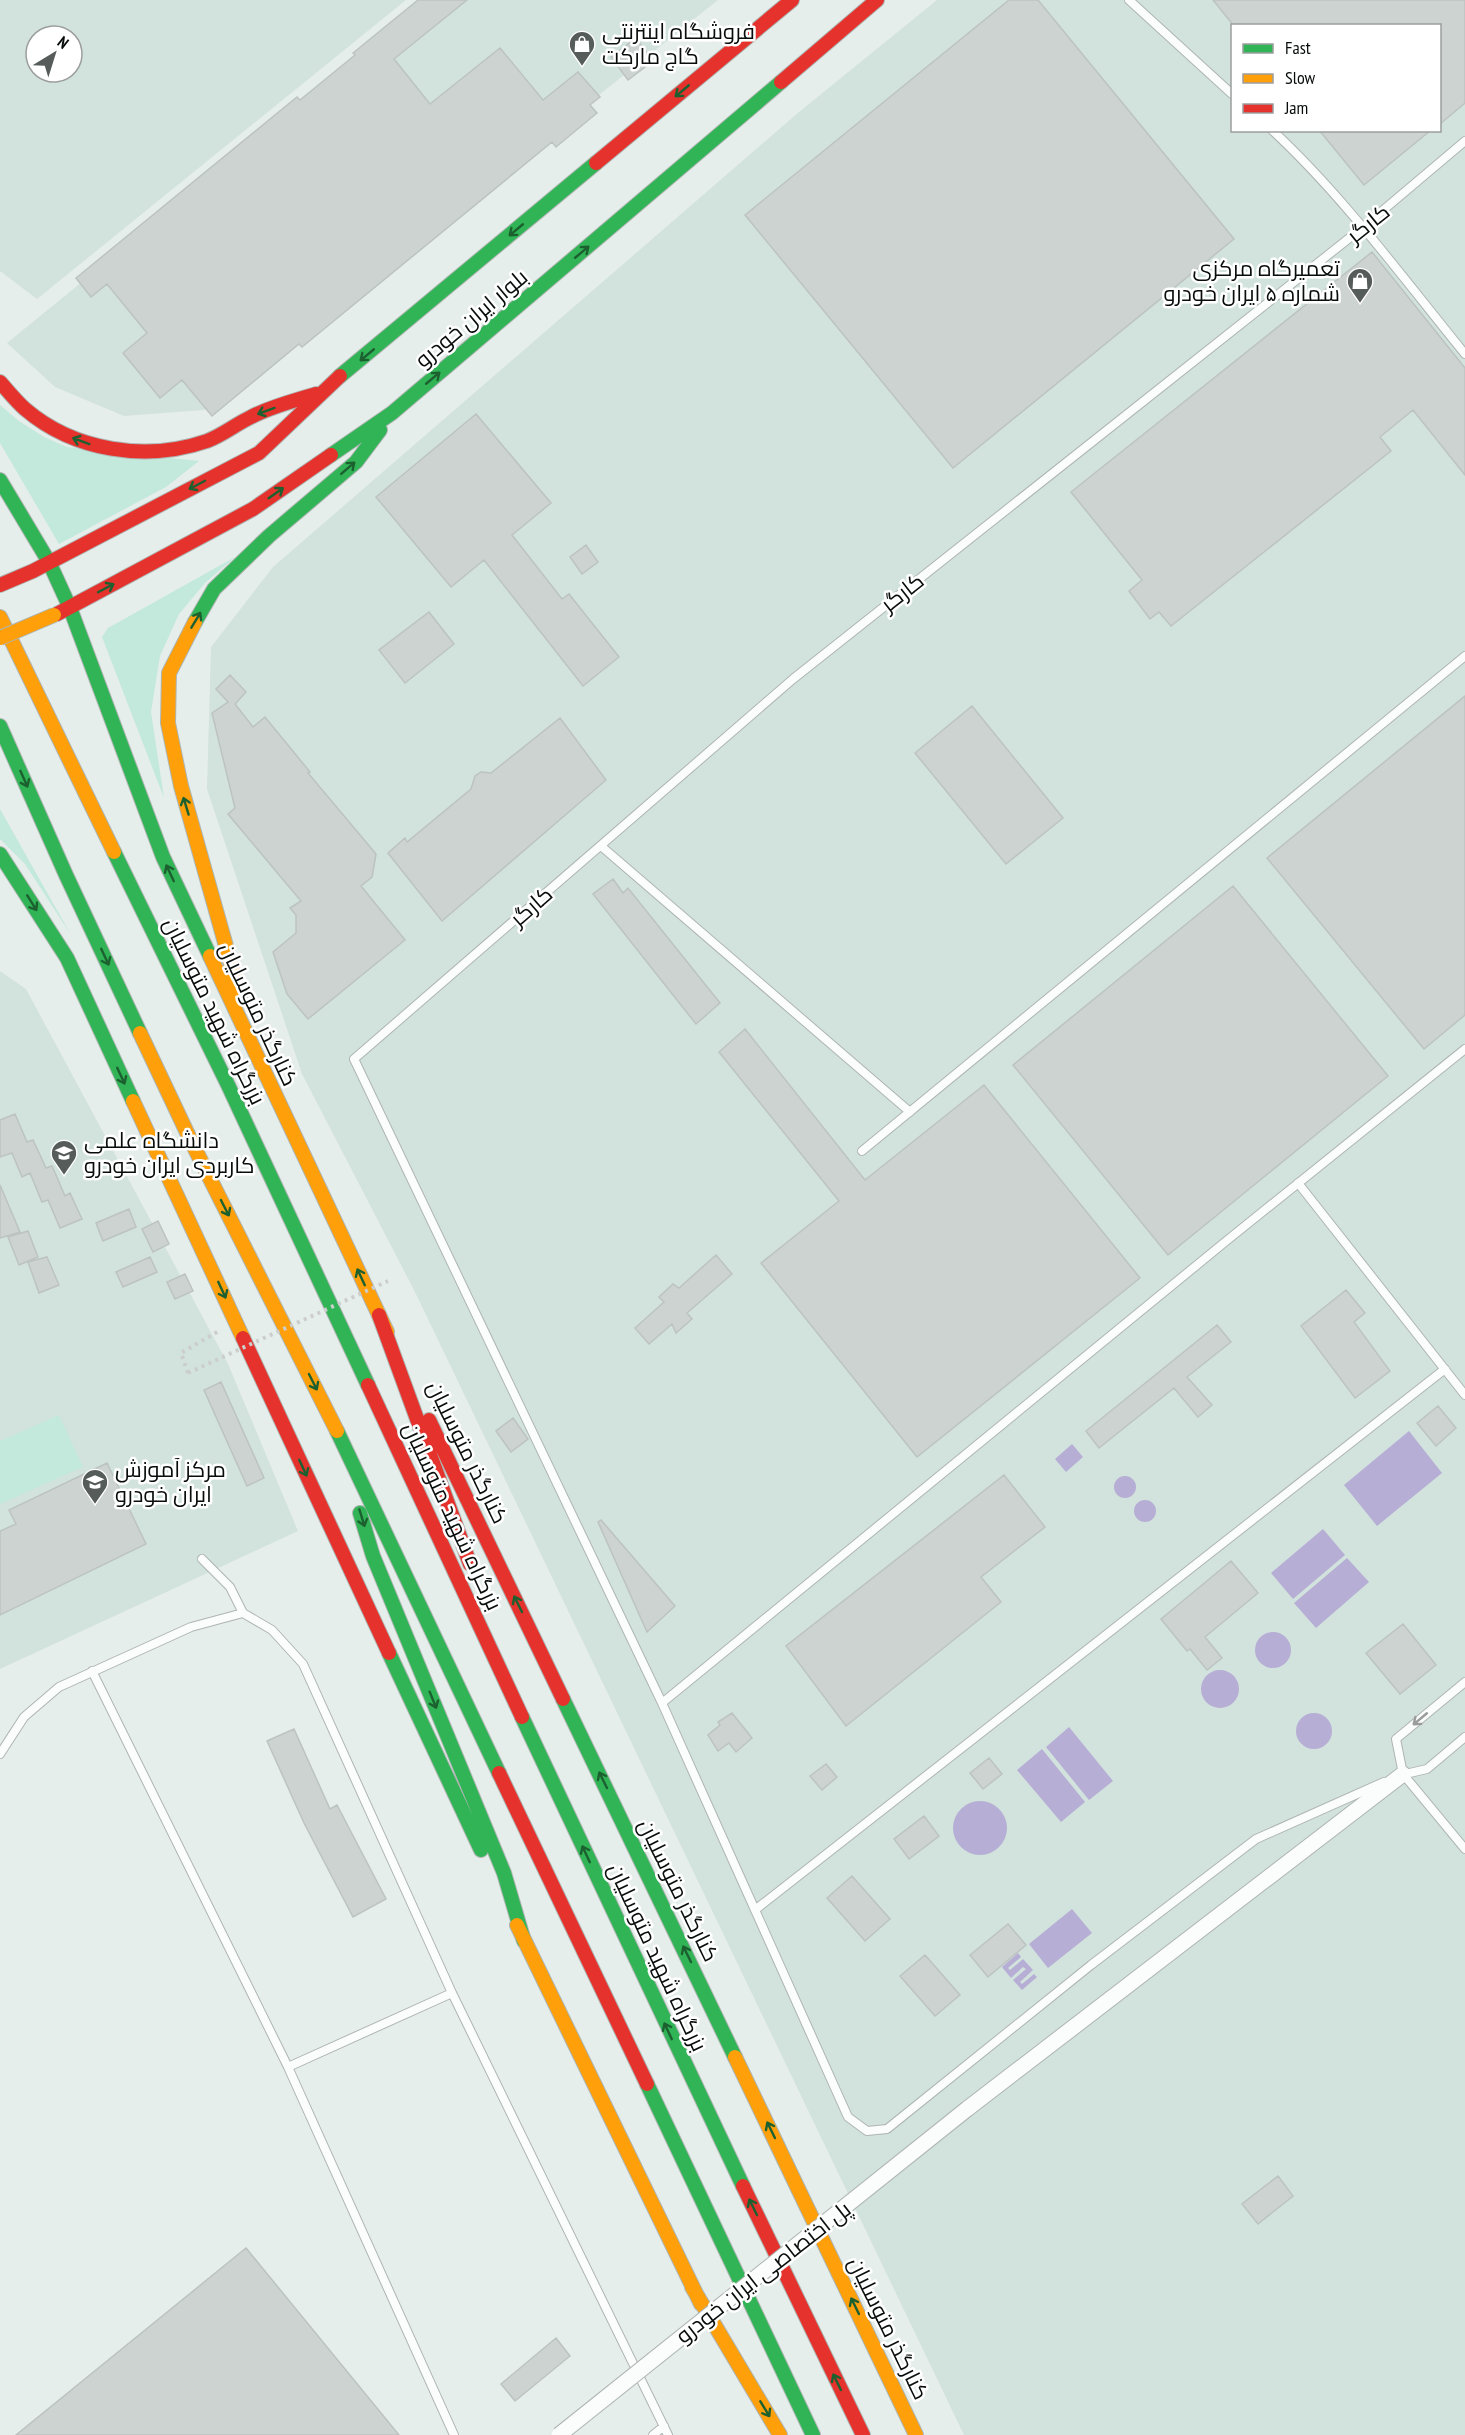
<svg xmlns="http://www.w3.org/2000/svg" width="1465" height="2435" viewBox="0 0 1465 2435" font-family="'PT Sans Narrow',Cairo,sans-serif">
<rect width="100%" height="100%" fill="#e6eeeb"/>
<path fill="#d2e2dd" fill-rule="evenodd" d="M 0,0 L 406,0 L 37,299 L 0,271 ZM 36,36 L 72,36 L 72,72 L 36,72 Z
M 428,0 L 718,0 L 204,410 L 124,416 L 55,387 L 7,343 Z
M 937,0 L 1465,0 L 1465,2435 L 964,2435 L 414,1290 L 302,1074 L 207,789 L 211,647 L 273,567 L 799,112 ZM 1232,26 L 1440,26 L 1440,130 L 1232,130 Z
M 0,971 L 26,989 L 228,1364 L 298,1531 L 0,1669 Z"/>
<path fill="#c3e8dc" d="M 0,405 L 19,421 L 44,437 L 67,447 L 199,461 L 166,487 L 59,544 L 0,443 Z
M 235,557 L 205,583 L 179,614 L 160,656 L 151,712 L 164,798 L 102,637 L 108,628 Z
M 0,809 L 71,935 L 25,864 L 0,839 Z
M 59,1415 L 83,1467 L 0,1504 L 0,1441 Z"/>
<path fill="#b6aed5" d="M 1409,1431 L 1442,1473 L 1377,1526 L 1344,1485 Z
M 1072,1444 L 1083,1457 L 1066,1472 L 1055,1459 Z
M1114 1487a11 11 0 1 1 22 0a11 11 0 1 1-22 0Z
M1134 1511a11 11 0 1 1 22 0a11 11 0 1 1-22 0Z
M 1323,1529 L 1345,1555 L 1293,1599 L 1271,1573 Z
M 1347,1558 L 1369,1582 L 1316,1628 L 1294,1603 Z
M1255 1650a18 18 0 1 1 36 0a18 18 0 1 1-36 0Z
M1201 1689a19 19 0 1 1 38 0a19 19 0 1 1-38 0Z
M1296 1731a18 18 0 1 1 36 0a18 18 0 1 1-36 0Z
M 1069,1727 L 1113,1781 L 1089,1800 L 1046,1747 Z
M 1042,1749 L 1085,1802 L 1061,1822 L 1017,1770 Z
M953 1828a27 27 0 1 1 54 0a27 27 0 1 1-54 0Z
M 1072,1909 L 1092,1933 L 1048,1968 L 1029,1944 Z
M 1018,1953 L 1021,1957 L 1008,1968 L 1010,1970 L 1023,1959 L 1033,1970 L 1020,1982 L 1022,1984 L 1034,1974 L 1037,1977 L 1022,1990 L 1013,1980 L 1026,1969 L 1023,1967 L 1011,1978 L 1002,1967 Z"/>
<path fill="#cdd3d1" stroke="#bcc3c0" stroke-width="1.5" d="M 418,0 L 467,0 L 394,59 L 430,104 L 500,48 L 543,100 L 578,72 L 600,97 L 590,105 L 597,113 L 556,147 L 552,142 L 302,347 L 299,344 L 212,416 L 182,380 L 160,398 L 123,353 L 147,333 L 107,284 L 91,297 L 76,278 L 297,97 L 300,100 L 355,55 L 353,53 Z
M 1009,0 L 1038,0 L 1234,239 L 953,468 L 745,215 Z
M 1213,0 L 1465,0 L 1465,103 L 1440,124 L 1440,26 L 1234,26 Z
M 636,38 L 653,61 L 628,80 L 611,57 Z
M 1319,130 L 1431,130 L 1364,185 Z
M 1372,252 L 1465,368 L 1465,475 L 1413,410 L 1380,437 L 1391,451 L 1171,626 L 1159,612 L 1150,619 L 1129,591 L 1142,580 L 1071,492 Z
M 476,414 L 551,503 L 512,535 L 562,599 L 569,594 L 619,657 L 583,686 L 484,560 L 451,587 L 376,497 Z
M 586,545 L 598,562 L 582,574 L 570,557 Z
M 429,612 L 454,644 L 405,683 L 379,650 Z
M 230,675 L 246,692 L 235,704 L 253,727 L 265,717 L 310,772 L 308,773 L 376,854 L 372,877 L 361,886 L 405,940 L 308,1019 L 287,994 L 273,952 L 296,933 L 296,915 L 290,908 L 301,901 L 228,814 L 235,808 L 212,713 L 228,702 L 216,689 Z
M 1465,696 L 1465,1015 L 1424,1049 L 1267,858 Z
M 972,706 L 1063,818 L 1006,864 L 915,753 Z
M 560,718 L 606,780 L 442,921 L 388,853 L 405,838 L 407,842 L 471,789 L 475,776 L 481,772 L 491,773 Z
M 613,879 L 623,893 L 628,888 L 720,1003 L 696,1024 L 593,894 Z
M 1233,886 L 1388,1076 L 1168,1255 L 1013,1065 Z
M 745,1029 L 865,1180 L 984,1085 L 1140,1278 L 917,1457 L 761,1263 L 839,1201 L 719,1052 Z
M 15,1114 L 27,1142 L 33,1140 L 46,1168 L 52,1166 L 65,1196 L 70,1193 L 82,1219 L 60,1228 L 48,1200 L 42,1202 L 30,1173 L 22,1177 L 12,1153 L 0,1157 L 0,1120 Z
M 0,1185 L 20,1232 L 0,1238 Z
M 129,1209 L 136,1227 L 103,1241 L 96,1223 Z
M 158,1221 L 169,1244 L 153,1252 L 142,1229 Z
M 28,1231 L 38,1257 L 19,1265 L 8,1237 Z
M 716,1255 L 732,1274 L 687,1313 L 692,1319 L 676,1333 L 672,1324 L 649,1344 L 635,1328 L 664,1302 L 659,1297 L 673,1284 L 679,1288 Z
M 47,1257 L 59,1285 L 39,1293 L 28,1262 Z
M 150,1257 L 157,1272 L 123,1287 L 116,1272 Z
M 185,1274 L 193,1291 L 175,1299 L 167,1282 Z
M 1346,1290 L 1365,1313 L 1354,1322 L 1390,1371 L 1355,1398 L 1301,1326 Z
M 1217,1325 L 1231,1342 L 1187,1377 L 1212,1405 L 1198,1417 L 1174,1388 L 1099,1448 L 1086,1431 Z
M 221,1382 L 264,1478 L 247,1486 L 204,1390 Z
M 1438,1406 L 1456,1428 L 1436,1446 L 1417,1423 Z
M 513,1418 L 528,1439 L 511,1452 L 496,1431 Z
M 107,1463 L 146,1544 L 0,1615 L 0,1531 L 16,1524 L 9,1510 Z
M 1004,1475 L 1045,1527 L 981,1577 L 1001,1602 L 846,1726 L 786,1646 Z
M 601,1520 L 675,1606 L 647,1632 L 598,1522 Z
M 1231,1561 L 1258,1593 L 1205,1637 L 1222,1658 L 1207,1670 L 1190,1649 L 1187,1651 L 1161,1619 Z
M 1403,1624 L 1436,1665 L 1400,1694 L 1366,1653 Z
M 732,1713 L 752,1738 L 736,1752 L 729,1743 L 718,1751 L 708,1735 L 720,1725 L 718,1722 Z
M 294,1729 L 330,1809 L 337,1805 L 386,1899 L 353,1917 L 304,1823 L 267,1741 Z
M 989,1758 L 1002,1774 L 983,1789 L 970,1773 Z
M 826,1764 L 837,1777 L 822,1790 L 810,1776 Z
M 924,1816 L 939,1836 L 909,1859 L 894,1839 Z
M 852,1876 L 890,1919 L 865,1941 L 827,1898 Z
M 1008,1924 L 1026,1945 L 988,1977 L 970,1955 Z
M 925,1955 L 960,1995 L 935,2016 L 900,1976 Z
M 1278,2176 L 1293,2196 L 1258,2224 L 1242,2204 Z
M 246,2248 L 399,2435 L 16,2435 Z
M 556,2338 L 570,2356 L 515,2401 L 501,2384 Z"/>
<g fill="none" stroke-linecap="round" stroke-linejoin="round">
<g stroke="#aeb5b2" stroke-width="10">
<path id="lane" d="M 1129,0 L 1232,94
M 1272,130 C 1344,197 1403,278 1465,354
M 601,846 L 910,1112
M 862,1151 L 1465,656
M 1298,1183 L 1465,1395
M 202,1559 L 230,1587 L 243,1613
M 92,1671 L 288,2067 L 454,2435
M 1465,1682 L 1396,1739 L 1403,1774 L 1465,1849
M 662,1703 L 1225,1242 L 1465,1049
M 0,1754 L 24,1717 L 59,1687 L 191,1627 L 243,1613 L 272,1630 L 303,1664 L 452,1993 L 668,2435
M 1401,1775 L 1427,1769 L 1465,1737
M 1384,1782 L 1256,1839 L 1091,1965 L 887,2129 L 867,2131 L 848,2117 L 662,1703 L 354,1059 L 793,679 L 1362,228 L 1465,141
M 755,1910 L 1445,1369
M 288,2067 L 452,1993
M 653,2435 L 664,2426"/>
</g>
<g stroke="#aeb5b2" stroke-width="17">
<path id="street" d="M 967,2109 L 1403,1774"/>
</g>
<g stroke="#aeb5b2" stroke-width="16">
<path id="fast" d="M 340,376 L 596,163
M 331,455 L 392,413 L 781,82
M 0,480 L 49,562 L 70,608 L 163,857 L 210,956
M 195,622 L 214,589 L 269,536 L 356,462 L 380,430
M 0,726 L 66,875 L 140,1033
M 114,852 L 228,1085 L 368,1385
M 0,854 L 67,958 L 133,1101
M 337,1431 L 499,1773
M 360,1513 L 373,1556 L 504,1873 L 524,1941
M 389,1653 L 481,1850
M 563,1699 L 735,2057
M 522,1717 L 743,2186
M 647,2084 L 813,2435"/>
</g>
<g stroke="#aeb5b2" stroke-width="16">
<path id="slow" d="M 0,617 L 114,852
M 195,622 L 169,673 L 168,723 L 181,786 L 240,996
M 210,956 L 387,1332
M 140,1033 L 191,1141 L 337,1431
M 133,1101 L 243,1338
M 517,1925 L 701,2304
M 735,2057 L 916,2435
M 692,2287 L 780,2435"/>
</g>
<g stroke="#aeb5b2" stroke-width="16">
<path id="jam" d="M 781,82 L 877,0
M 596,163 L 792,0
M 0,382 C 8,391 16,401 25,409 C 74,451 146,462 207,441 C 223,435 236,424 251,417 C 272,406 294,401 316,394
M 0,585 L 33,571 L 259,453 L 340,376
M 57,614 L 253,509 L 331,455
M 379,1315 L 470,1564
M 243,1338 L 389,1653
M 368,1385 L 522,1717
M 429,1420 L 563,1699
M 499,1773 L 647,2084
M 743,2186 L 863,2435"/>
</g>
<path stroke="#cbcecc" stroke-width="4" stroke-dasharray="3 4.5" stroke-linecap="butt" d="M 188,1373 L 181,1353 L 219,1331"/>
<use href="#lane" stroke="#fbfcfc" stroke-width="8"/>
<use href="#street" stroke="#fbfcfc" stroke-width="15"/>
<use href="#fast" stroke="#30b455" stroke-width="14"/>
<use href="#slow" stroke="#ff9f0a" stroke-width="14"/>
<use href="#jam" stroke="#e5322d" stroke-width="14"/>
<g stroke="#aeb5b2" stroke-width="17" stroke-linecap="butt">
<path id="street-bridge" d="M 559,2435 L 967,2109"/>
</g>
<g stroke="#aeb5b2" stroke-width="16" stroke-linecap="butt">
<path id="slow-bridge" d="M 0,638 L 54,615"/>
</g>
<path stroke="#cbcecc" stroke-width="4" stroke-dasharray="3 4.5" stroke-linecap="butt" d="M 188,1373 L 388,1281"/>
<use href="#street-bridge" stroke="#fbfcfc" stroke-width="15"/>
<use href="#slow-bridge" stroke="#ff9f0a" stroke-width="14"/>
</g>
<defs><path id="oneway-shaft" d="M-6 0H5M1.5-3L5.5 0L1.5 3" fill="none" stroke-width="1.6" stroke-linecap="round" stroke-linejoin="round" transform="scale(1.5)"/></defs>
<g stroke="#1c6030">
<use href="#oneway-shaft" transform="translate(682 91) rotate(140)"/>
<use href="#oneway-shaft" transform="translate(516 230) rotate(140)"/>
<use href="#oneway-shaft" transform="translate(582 252) rotate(-40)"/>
<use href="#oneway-shaft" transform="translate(367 355) rotate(140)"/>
<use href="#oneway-shaft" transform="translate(433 378) rotate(-40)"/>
<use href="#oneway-shaft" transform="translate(266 411) rotate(160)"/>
<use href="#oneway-shaft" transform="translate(81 441) rotate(-160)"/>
<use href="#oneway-shaft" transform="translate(348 468) rotate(-41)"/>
<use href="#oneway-shaft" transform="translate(197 485) rotate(152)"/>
<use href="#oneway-shaft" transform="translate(276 493) rotate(-35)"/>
<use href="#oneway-shaft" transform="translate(106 588) rotate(-28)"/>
<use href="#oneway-shaft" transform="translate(196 620) rotate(-59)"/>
<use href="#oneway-shaft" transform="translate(24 779) rotate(66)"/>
<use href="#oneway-shaft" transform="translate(186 806) rotate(-107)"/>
<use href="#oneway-shaft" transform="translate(170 873) rotate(-115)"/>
<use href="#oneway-shaft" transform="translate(32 903) rotate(58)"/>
<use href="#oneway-shaft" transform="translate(105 957) rotate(65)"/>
<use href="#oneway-shaft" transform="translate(121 1076) rotate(65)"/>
<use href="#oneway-shaft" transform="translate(225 1208) rotate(63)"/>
<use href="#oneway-shaft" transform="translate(361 1277) rotate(-115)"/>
<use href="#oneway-shaft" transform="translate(222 1290) rotate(65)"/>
<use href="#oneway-shaft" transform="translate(313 1382) rotate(63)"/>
<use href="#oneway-shaft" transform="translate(303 1468) rotate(65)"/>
<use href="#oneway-shaft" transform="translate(362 1518) rotate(73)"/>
<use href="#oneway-shaft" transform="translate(518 1604) rotate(-116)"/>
<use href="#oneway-shaft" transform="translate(433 1700) rotate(68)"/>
<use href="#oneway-shaft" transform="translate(603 1780) rotate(-116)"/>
<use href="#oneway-shaft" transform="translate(586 1854) rotate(-115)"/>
<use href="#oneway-shaft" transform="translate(687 1954) rotate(-116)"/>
<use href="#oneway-shaft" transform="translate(668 2031) rotate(-115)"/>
<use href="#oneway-shaft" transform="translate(771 2130) rotate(-116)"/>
<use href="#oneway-shaft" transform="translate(753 2207) rotate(-116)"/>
<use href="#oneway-shaft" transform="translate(855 2306) rotate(-116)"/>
<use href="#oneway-shaft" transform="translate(837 2382) rotate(-116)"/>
<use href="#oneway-shaft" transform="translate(765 2409) rotate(59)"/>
</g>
<use stroke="#9a9c9c" href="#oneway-shaft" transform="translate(1420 1719) rotate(140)"/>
<defs>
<g id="shop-pin" transform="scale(1.35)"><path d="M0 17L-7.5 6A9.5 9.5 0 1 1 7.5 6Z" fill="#565c5a" stroke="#fff"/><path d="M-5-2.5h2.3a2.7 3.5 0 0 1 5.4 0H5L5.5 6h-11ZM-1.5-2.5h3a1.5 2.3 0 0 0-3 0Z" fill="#fff"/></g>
<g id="university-pin" transform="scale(1.35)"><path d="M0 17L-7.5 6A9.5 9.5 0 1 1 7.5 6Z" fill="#565c5a" stroke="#fff"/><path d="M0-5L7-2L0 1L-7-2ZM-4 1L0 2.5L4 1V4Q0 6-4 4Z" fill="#fff"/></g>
</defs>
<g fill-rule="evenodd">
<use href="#shop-pin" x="582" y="44"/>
<use href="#shop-pin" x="1360" y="281"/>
<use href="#university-pin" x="64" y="1153"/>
<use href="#university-pin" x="95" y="1482"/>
</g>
<g text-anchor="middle" stroke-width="5" stroke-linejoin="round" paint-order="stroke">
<g font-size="22" fill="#080d0c" stroke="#fff" text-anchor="start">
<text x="602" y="39">فروشگاه اینترنتی<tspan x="602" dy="25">گاج مارکت</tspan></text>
<text x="1340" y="276" text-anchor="end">تعمیرگاه مرکزی<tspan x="1340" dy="25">شماره ۵ ایران خودرو</tspan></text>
<text x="84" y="1148">دانشگاه علمی<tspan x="84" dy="25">کاربردی ایران خودرو</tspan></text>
<text x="115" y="1477">مرکز آموزش<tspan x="115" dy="25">ایران خودرو</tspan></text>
</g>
<g font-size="22" fill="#080d0c" stroke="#fff">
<text transform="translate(1368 223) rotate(-39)" y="8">کارگر</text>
<text transform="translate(471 318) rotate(-40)" y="8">بلوار ایران خودرو</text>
<text transform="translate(902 592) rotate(-38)" y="8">کارگر</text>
<text transform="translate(531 906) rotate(-41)" y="8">کارگر</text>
<text transform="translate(215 1011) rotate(64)" y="8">بزرگراه شهید متوسلیان</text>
<text transform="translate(259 1014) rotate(65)" y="8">کنارگذر متوسلیان</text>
<text transform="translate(468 1452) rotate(64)" y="8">کنارگذر متوسلیان</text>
<text transform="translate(453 1516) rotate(65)" y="8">بزرگراه شهید متوسلیان</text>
<text transform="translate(679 1890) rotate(64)" y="8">کنارگذر متوسلیان</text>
<text transform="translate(658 1957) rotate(65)" y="8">بزرگراه شهید متوسلیان</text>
<text transform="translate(763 2272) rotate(-38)" y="8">پل اختصاصی ایران خودرو</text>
<text transform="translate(889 2328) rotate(64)" y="8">کنارگذر متوسلیان</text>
</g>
</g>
<rect x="1231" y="24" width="210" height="108" fill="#ffffff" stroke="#9c9e9e" stroke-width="1.5"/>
<rect x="1243" y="44" width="30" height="9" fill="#30b455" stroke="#9c9e9e" stroke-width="1.5"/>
<text x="1285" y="54" font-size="18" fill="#080d0c">Fast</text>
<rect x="1243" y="74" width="30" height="9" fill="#ff9f0a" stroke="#9c9e9e" stroke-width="1.5"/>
<text x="1285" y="84" font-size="18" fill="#080d0c">Slow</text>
<rect x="1243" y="104" width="30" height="9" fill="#e5322d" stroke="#9c9e9e" stroke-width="1.5"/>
<text x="1285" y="114" font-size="18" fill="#080d0c">Jam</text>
<g transform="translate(54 54) rotate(38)"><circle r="28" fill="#ffffff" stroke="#9c9e9e" stroke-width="1.5"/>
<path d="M0-4.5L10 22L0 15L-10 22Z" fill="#565c5a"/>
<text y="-9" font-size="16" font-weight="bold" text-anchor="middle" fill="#080d0c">N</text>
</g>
</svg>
